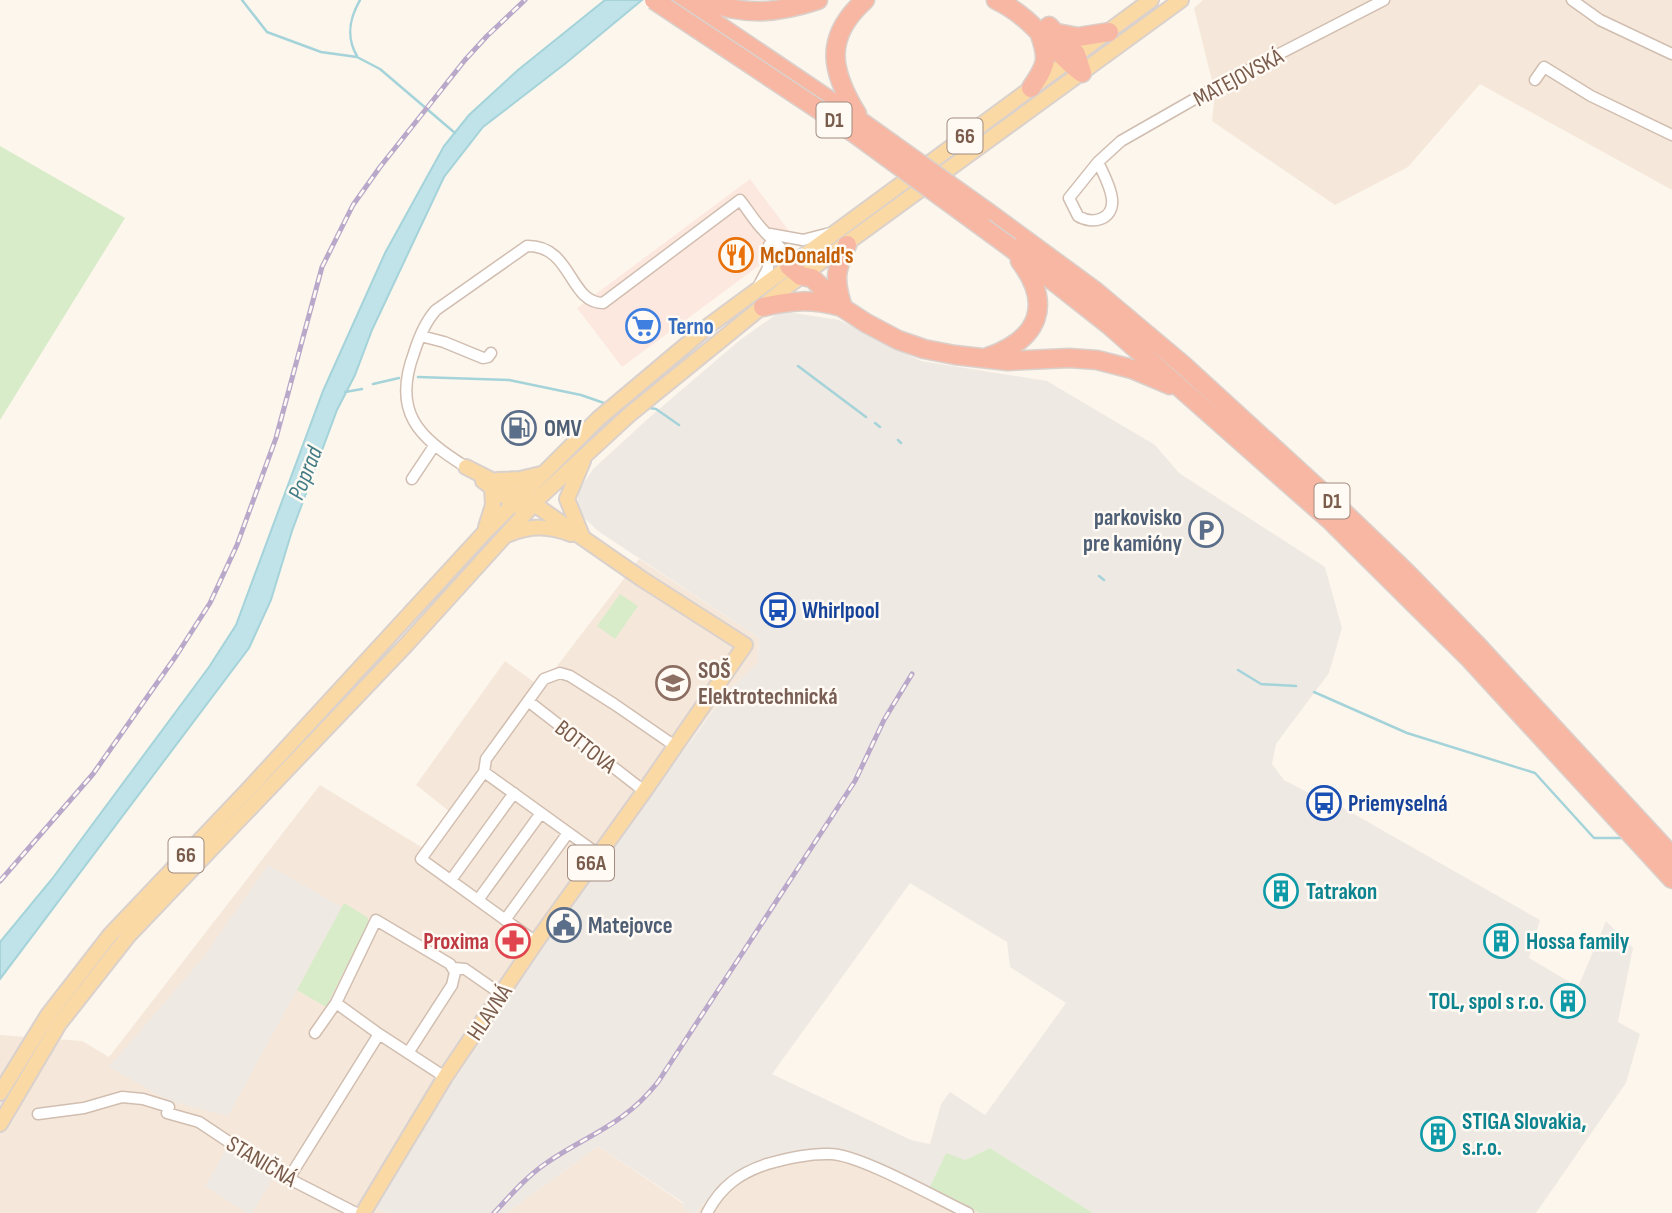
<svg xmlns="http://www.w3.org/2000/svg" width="1672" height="1213" viewBox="0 0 1672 1213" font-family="'Sofia Sans Condensed',sans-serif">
<rect width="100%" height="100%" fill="#fdf6ec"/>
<path fill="#f5e8da" d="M 1203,0 L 1672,0 L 1672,190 L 1480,84 L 1408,167 L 1335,205 L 1212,121 L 1215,93 L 1194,8 Z
M 639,559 L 759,638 L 758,663 L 728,690 L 695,734 L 511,994 L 418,1136 L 376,1208 L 389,1213 L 0,1213 L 0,1035 L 82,1041 L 109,1057 L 320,785 L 423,848 L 449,811 L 416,785 L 505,661 L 541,687 Z
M 598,1146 L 684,1204 L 683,1207 L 692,1213 L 507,1213 Z
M 837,1150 L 880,1166 L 980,1213 L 695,1213 L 720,1186 L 748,1167 L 792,1151 Z"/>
<path fill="#fde8e0" d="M 750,179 L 795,239 L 622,367 L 577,308 Z"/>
<path fill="#efe9e4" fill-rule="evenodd" d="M 781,311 L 839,320 L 921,361 L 1047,381 L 1155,445 L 1179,473 L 1325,567 L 1342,628 L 1329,673 L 1276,744 L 1272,764 L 1284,780 L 1307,792 L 1324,797 L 1540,920 L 1529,958 L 1578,987 L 1606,921 L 1633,948 L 1618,1022 L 1640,1034 L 1626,1083 L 1536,1213 L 1093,1213 L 990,1148 L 965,1160 L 929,1189 L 880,1166 L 837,1150 L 792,1151 L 748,1167 L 720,1186 L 695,1213 L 692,1213 L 682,1207 L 684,1203 L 598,1146 L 507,1213 L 389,1213 L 376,1208 L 418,1136 L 511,994 L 598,868 L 728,690 L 758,663 L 759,638 L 598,531 L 578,512 L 578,492 L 593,469 L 651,416 L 740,340 ZM 910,883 L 1007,942 L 1010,967 L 1066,1003 L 985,1115 L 950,1092 L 941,1104 L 930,1144 L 911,1140 L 772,1074 Z
M 268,865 L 342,907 L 228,1116 L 170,1101 L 109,1067 L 202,959 Z
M 227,1148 L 273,1178 L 252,1213 L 247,1213 L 205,1186 Z"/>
<path fill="#d8ecc9" d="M 0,146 L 125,218 L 0,420 Z
M 620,594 L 638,606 L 615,639 L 597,626 Z
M 344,903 L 367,917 L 369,922 L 326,1007 L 297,990 Z
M 990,1148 L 1093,1213 L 980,1213 L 929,1189 L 946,1153 L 965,1160 Z"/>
<path fill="#bfe3e8" stroke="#a5d3da" stroke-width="2" d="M 605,0 L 642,0 L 566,63 L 483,127 L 444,177 L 372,330 L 355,375 L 337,410 L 292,531 L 271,600 L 249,648 L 0,979 L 0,942 L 52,879 L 209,667 L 236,625 L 323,391 L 385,253 L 444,146 L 469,115 L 518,70 Z"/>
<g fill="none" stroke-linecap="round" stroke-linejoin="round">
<path stroke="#a5d3da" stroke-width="2.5" d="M 242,0 L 267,32 L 321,52 L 357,57 L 380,69 L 455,133
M 357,56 C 346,37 349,19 360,0
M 798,366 L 866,417
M 418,377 L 509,380 L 581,395 L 604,403
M 373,384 L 399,378
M 345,392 L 362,389
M 650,408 L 656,409 L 679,425
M 875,423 L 880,427
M 898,440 L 901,443
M 1099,576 L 1104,580
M 1238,670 L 1261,684 L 1296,686
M 1314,692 L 1407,733 L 1535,773 L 1594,838 L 1623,838"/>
<g stroke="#d1beb0" stroke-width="13">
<path id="minor" d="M 1572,0 L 1600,20 L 1672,54
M 1535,80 L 1544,67 L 1591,96 L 1672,135
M 1098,162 C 1103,173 1111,187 1112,199 C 1114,220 1092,225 1078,216 L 1069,198 L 1098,162 L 1121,141 L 1219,85 L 1384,0
M 770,234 L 803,240 L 830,233
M 758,287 L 768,268 L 769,245
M 421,336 L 444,342 L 483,358 L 488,357 L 491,353
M 466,467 C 418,437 392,412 414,353 C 419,337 425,322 436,310 L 527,246 C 572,245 569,303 603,303 L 740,200 C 748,210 755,222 764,231 C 775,244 785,247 789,266
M 412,479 L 434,446
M 528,701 L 644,791
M 484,772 L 486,759 L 544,679 L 560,673 L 570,676 L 614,704 L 675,746
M 484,772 L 421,859 L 536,942
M 484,772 L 598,854
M 451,880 L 514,793
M 478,900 L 541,813
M 505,920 L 568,833
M 454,968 L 465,969 L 501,994
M 315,1033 L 336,1003
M 379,1034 L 445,1077
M 167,1113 L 199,1122 L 268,1168 L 356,1213
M 38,1114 L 84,1108 L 122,1097 L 143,1099 L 169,1107
M 289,1178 L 379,1034 L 336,1003 L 376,920 L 450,964 L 455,972 L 452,985 L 408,1053
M 707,1213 C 721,1186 740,1173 767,1164 C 788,1158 809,1153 830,1154 C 859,1154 938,1199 968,1213"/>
</g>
<g stroke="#dad1cd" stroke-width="18">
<path id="primary" d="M 497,480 L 520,479 L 541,474
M 483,481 L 521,508
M 486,527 L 493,505 L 492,488
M 509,534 C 532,525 549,526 571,534
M 582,536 L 567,499 L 583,461
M 0,1093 L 48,1015 L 110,935 L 246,792 L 484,533 L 598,419 L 711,324 L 1151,0
M 0,1124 L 59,1024 L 129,935 L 406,645 L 541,496 L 630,414 L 785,288 L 1181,0
M 363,1213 L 445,1077 L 536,942 L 643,793 L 745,645 L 642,579 L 521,495 L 466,467"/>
</g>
<g stroke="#dad1cd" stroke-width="21">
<path id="motorway" d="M 681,0 L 860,121
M 701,0 C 745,16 775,14 818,0
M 996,0 C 1033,17 1051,50 1082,73
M 1049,26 L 1076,54 L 1082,73
M 1057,33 L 1078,37 L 1109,32
M 1031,88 C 1046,66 1049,60 1040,35
M 857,114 C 831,71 823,38 865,0
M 986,211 L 1095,291 L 1183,365 L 1335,504 L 1406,572 L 1475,643 L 1672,856
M 1010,247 L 1109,325 L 1331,521 L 1468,657 L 1672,879
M 789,266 L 801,276 L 812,278 L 843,308 L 866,323 L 898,340 L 924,349 L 955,355 L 1008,361 L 1069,358 L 1097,360 L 1132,369 L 1170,385
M 763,307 C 793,300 811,299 842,307
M 843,308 C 834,280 835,271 847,245
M 988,357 C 1039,339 1053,305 1020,261"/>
</g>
<use href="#minor" stroke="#fff" stroke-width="10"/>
<use href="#primary" stroke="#fbd9a5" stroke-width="14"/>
<use href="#motorway" stroke="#f7b7a3" stroke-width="18"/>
<g stroke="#b9a8c9" stroke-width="5">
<path id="rail" d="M 0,881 L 93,774 L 176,656 L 210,603 L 237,545 L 276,438 L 322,267 L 353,205 L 380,167 L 465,60 L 487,36 L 525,0
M 494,1213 C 510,1196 525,1178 545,1164 C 588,1134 622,1127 658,1082 L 855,781 L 884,720 L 912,674"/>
</g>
<use href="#rail" stroke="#fffaf3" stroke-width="2.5" stroke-dasharray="8" stroke-linecap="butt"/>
<g stroke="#dad1cd" stroke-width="21" stroke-linecap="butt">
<path id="motorway-bridge" d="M 654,0 L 854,133 L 1010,247
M 860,121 L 986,211"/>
</g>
<use href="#motorway-bridge" stroke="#f7b7a3" stroke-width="18"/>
</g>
<defs>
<g id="restaurant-ring" transform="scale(1.75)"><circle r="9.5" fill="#fffaf3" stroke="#e8710a" stroke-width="1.5"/><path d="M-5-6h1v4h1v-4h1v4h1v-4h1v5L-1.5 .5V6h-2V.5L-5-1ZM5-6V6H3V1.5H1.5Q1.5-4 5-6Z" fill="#e8710a"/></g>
<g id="supermarket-ring" transform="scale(1.75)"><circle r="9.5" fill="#fffaf3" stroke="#3f7fe0" stroke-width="1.5"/><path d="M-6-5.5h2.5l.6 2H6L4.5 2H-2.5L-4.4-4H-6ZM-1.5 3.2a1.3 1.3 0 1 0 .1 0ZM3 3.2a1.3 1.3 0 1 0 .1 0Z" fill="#3f7fe0"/></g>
<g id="fuel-ring" transform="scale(1.75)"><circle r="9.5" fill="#fffaf3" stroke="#5c6f8a" stroke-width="1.5"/><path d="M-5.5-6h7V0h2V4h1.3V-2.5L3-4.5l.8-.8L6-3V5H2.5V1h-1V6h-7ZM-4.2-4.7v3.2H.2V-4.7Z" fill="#5c6f8a"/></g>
<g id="parking-ring" transform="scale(1.75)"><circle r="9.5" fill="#fffaf3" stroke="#5c6f8a" stroke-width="1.5"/><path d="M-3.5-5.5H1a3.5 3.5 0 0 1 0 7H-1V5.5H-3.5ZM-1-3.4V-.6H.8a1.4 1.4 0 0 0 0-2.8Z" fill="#5c6f8a"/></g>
<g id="bus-ring" transform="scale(1.75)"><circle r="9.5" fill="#fffaf3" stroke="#1a4fb4" stroke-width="1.5"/><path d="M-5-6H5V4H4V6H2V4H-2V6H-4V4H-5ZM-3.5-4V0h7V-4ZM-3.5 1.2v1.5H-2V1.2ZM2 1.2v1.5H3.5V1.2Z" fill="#1a4fb4"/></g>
<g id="school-ring" transform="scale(1.75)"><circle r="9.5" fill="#fffaf3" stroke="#8d6e63" stroke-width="1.5"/><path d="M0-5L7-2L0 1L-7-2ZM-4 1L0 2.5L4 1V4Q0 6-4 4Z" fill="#8d6e63"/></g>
<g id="building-ring" transform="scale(1.75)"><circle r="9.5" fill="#fffaf3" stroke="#0f9aa8" stroke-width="1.5"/><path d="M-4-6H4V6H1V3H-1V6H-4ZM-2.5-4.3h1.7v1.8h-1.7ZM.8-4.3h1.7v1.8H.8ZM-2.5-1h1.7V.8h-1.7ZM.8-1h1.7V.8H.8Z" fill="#0f9aa8"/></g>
<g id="civic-ring" transform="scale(1.75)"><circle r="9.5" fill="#fffaf3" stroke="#5c6f8a" stroke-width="1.5"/><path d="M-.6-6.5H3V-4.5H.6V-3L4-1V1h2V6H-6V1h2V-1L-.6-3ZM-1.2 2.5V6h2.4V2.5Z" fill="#5c6f8a"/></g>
<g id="pharmacy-ring" transform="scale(1.75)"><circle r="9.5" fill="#fffaf3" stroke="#e0444e" stroke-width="1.5"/><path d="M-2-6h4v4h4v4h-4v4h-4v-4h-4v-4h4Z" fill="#e0444e"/></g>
</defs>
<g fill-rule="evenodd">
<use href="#restaurant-ring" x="736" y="255"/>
<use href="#supermarket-ring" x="643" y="326"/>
<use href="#fuel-ring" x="519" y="428"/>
<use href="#parking-ring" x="1206" y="530"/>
<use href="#bus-ring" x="778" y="610"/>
<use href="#school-ring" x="673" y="683"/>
<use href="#bus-ring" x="1324" y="803"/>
<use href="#building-ring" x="1281" y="891"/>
<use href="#civic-ring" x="564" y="925"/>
<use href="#pharmacy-ring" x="513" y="941"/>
<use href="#building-ring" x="1501" y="941"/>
<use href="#building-ring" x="1568" y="1001"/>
<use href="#building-ring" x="1438" y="1134"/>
</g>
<g text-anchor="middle" stroke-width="5" stroke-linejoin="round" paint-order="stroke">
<g fill="#fffaf3" stroke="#a28b7f" stroke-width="2">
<rect x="816.5" y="102.5" width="35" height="35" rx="5"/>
<rect x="947.5" y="118.5" width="35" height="35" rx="5"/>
<rect x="1314.5" y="483.5" width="35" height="35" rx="5"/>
<rect x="168.5" y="837.5" width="35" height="35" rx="5"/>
<rect x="568" y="845.5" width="46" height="35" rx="5"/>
</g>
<g font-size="21" font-weight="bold" fill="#7a5c4d">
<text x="834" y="127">D1</text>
<text x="965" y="143">66</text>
<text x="1332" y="508">D1</text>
<text x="186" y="862">66</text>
<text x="591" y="870">66A</text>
</g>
<g font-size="23" fill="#7a5c4d" stroke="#fffaf3">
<text transform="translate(1238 77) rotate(-28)" y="8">MATEJOVSKÁ</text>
<text transform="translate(586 746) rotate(38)" y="8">BOTTOVA</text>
<text transform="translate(489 1012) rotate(-56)" y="8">HLAVNÁ</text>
<text transform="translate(262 1161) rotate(31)" y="8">STANIČNÁ</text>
</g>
<g font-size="23" font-weight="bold" fill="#c56008" stroke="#fffaf3" text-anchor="start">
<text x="760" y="263">McDonald's</text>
</g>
<g font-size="23" font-weight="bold" fill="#366cbe" stroke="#fffaf3" text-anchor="start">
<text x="668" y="334">Terno</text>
</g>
<g font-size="23" font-weight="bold" fill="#4e5e75" stroke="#fffaf3" text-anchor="start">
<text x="544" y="436">OMV</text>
<text x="1182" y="525" text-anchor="end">parkovisko<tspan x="1182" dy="26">pre kamióny</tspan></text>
<text x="588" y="933">Matejovce</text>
</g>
<g font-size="23" font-weight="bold" fill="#164399" stroke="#fffaf3" text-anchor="start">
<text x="802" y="618">Whirlpool</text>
<text x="1348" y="811">Priemyselná</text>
</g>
<g font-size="23" font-weight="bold" fill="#785e54" stroke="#fffaf3" text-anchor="start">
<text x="698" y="678">SOŠ<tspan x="698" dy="26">Elektrotechnická</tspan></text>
</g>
<g font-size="23" font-weight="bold" fill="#0d838f" stroke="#fffaf3" text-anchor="start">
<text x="1306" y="899">Tatrakon</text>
<text x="1526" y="949">Hossa family</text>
<text x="1544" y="1009" text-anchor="end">TOL, spol s r.o.</text>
<text x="1462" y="1129">STIGA Slovakia,<tspan x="1462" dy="26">s.r.o.</tspan></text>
</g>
<g font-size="23" font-weight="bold" fill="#be3a42" stroke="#fffaf3" text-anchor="end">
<text x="489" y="949">Proxima</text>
</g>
<g font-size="24" font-style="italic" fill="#437c86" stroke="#fffaf3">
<text transform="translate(305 473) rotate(-68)" y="8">Poprad</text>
</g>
</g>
</svg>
